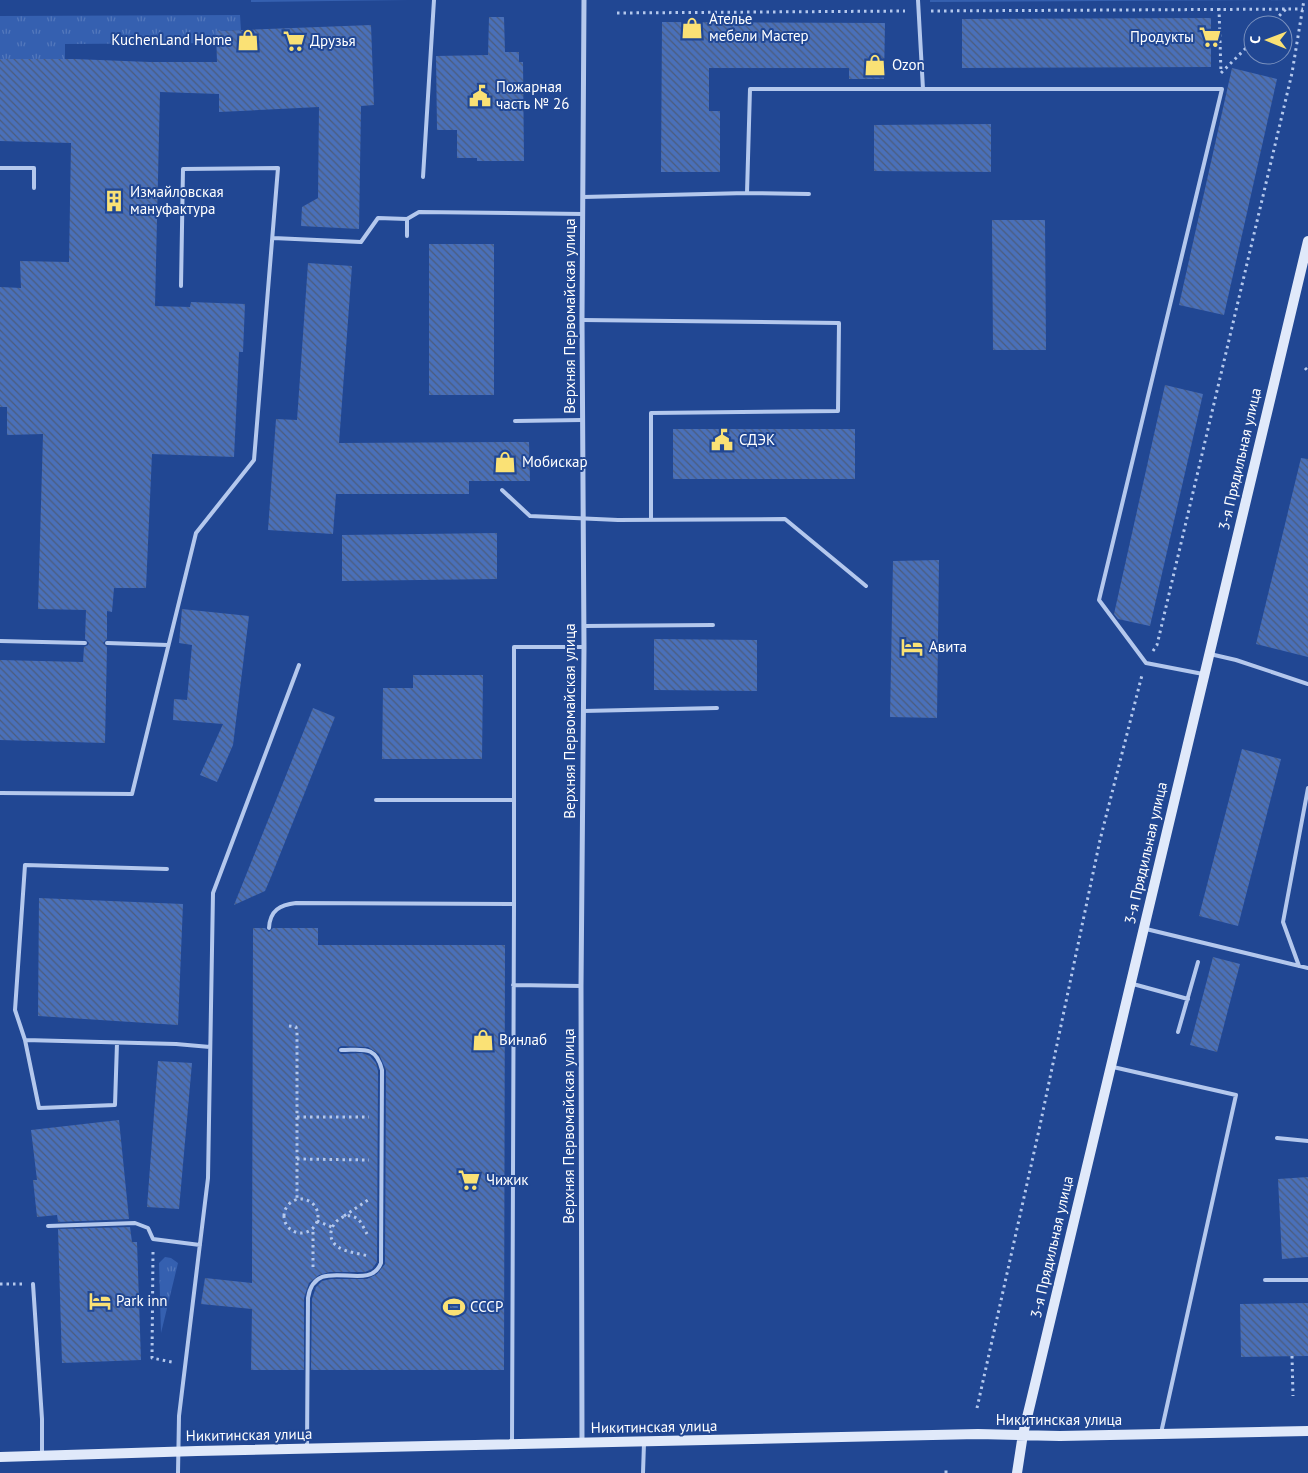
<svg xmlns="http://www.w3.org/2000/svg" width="1308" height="1473" viewBox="0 0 1308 1473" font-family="'PT Sans',sans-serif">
<defs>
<pattern id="grass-tufts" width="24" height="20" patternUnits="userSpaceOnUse" patternTransform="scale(1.25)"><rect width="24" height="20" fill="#3560b0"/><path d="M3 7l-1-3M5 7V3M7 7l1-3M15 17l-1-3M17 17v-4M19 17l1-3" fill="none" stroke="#5378bc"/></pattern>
<pattern id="building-back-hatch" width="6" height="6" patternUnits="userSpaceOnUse" patternTransform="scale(1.25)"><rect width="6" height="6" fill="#4a70b9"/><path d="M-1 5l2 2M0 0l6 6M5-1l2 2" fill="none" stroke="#4b5c7d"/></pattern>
</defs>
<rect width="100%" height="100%" fill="#214793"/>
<path fill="url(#grass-tufts)" d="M 251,0 L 408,0 L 251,2 Z
M 930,0 L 1294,0 L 930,2 Z
M 240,15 L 241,30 L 216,31 L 217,43 L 65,44 L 65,60 L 0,59 L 0,16 Z
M 165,1257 L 171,1258 L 178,1263 L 161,1333 L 159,1263 Z"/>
<path fill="url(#building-back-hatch)" d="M 489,17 L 504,17 L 505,52 L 519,52 L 519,62 L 523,62 L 524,161 L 477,161 L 477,158 L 457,158 L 457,130 L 437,130 L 436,56 L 488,55 Z
M 1211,18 L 1211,67 L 962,68 L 962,19 Z
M 662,22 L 885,23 L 884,79 L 849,79 L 849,68 L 709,68 L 709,111 L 720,111 L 720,172 L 661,172 Z
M 371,25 L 374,105 L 361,106 L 359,229 L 301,226 L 302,207 L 318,198 L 319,107 L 219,112 L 219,94 L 160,92 L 155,306 L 190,307 L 191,302 L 245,304 L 243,352 L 239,352 L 234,457 L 152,454 L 146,588 L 114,588 L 112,612 L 107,611 L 107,639 L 103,643 L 107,647 L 105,743 L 0,740 L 0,660 L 83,662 L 84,647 L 88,645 L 89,643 L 85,639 L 86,610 L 38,609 L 43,434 L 7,435 L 7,407 L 0,407 L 0,287 L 21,288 L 20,261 L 69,262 L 71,143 L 0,141 L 0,59 L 74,59 L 150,62 L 217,62 L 216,31 Z
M 1232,68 L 1277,79 L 1224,315 L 1179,305 Z
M 991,124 L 991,172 L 874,171 L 874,125 Z
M 992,220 L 1045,220 L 1046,350 L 993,350 Z
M 429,244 L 494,244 L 494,395 L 429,395 Z
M 308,263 L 352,266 L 339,443 L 529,442 L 530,481 L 469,481 L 469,494 L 336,494 L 333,534 L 268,530 L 276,419 L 297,420 Z
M 1165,385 L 1203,394 L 1150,626 L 1118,619 L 1114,614 Z
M 673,429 L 855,429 L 855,479 L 673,479 Z
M 1301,458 L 1308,459 L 1308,657 L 1256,644 Z
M 497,533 L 497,579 L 342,581 L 342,535 Z
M 939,560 L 937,718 L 890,717 L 893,561 Z
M 182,609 L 249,616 L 233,745 L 217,782 L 200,775 L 223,724 L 173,720 L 174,699 L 187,700 L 192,645 L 179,643 Z
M 654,639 L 757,640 L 757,691 L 654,690 Z
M 413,675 L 483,675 L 482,759 L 382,759 L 383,688 L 413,688 Z
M 313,708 L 335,717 L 271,877 L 265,891 L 234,905 Z
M 1242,749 L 1281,759 L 1238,926 L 1199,916 Z
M 39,898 L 183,904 L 178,1025 L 38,1016 Z
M 253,928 L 265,928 L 269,932 L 273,928 L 318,928 L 318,945 L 505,945 L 504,1370 L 311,1370 L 312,1299 L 316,1287 L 322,1281 L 331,1279 L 367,1279 L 377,1274 L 385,1264 L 386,1070 L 379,1054 L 368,1047 L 341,1046 L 338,1048 L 337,1051 L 341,1054 L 362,1053 L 370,1056 L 376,1063 L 378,1071 L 377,1262 L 372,1269 L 365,1272 L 330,1272 L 319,1275 L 309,1283 L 304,1298 L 304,1370 L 251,1370 L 252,1309 L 201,1304 L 205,1278 L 252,1283 Z
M 1213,957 L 1240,964 L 1217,1052 L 1190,1045 Z
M 158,1061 L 192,1063 L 179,1209 L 147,1207 Z
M 119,1120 L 129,1219 L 58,1222 L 57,1215 L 37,1217 L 33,1180 L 37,1180 L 31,1130 Z
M 1308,1177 L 1308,1257 L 1282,1259 L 1278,1179 Z
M 130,1227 L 132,1242 L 137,1242 L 141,1360 L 62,1363 L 58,1229 Z
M 1308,1303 L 1308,1356 L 1241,1357 L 1240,1304 Z"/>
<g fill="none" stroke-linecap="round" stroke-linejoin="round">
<path stroke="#b4c8ed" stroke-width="3" stroke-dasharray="2.5 4" stroke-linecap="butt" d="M 1219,8 L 1221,73
M 931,11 L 1303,9
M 617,13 L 905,11
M 1270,25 L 1287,8
M 1221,73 L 1253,41
M 1305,368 L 1308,371
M 1153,651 L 1157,645 L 1292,73 L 1304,0
M 289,1026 L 296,1027 L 297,1032 L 297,1200
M 297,1117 L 369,1117
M 297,1159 L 369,1160
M284 1216a17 17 0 1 1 34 0a17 17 0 1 1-34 0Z
M 344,1216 L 368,1200
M 317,1221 L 332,1227
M 367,1234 C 365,1230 362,1224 359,1220 C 342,1205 319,1234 338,1247 C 346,1252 360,1254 369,1256
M 153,1252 L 152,1358 L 172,1362
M 313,1267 L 313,1229
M 0,1284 L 22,1284
M 1292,1356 L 1293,1396
M 977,1408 L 1039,1130 L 1100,840 L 1142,675
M 946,1473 L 946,1470"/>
<path stroke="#b4c8ed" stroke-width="4" d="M 918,0 L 923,89
M 0,168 L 34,168 L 34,188
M 423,177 L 434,0
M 747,193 L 809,194
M 583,197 L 747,193 L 750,89 L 1222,89 L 1099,600 L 1146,663 L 1203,674
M 407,236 L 407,219 L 419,212 L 583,214
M 273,238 L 361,242 L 378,218 L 407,219
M 582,320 L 839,323 L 838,411 L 651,413 L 651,520
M 515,421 L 582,420
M 502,490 L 530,516 L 618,520 L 785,519 L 866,586
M 584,626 L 713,625
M 0,641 L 85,643
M 107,643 L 168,645
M 1210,654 L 1236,660 L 1308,684
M 583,711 L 717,708
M 0,793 L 132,794 L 196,533 L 254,460 L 278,168 L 183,169 L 181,286
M 376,800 L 514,800
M 167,869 L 25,865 L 15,1010 L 25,1040 L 176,1044 L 210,1047
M 514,904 L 514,647 L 584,647
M 269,928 C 270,910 280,905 296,903 L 514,904 L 512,1442
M 1146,929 L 1308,968
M 1299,966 L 1283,922 L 1308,788
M 1133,984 L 1188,999
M 513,985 L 581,986
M 1178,1032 L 1198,962
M 25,1040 L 39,1108 L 115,1105 L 117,1043
M 1113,1067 L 1236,1095 L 1161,1433
M 1277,1138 L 1308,1141
M 48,1226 L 135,1223 L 148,1228 L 153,1239 L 200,1245
M 1265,1280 L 1308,1280
M 33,1284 L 42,1419 L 42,1454
M 307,1449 L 308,1298 C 315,1252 369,1295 381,1263 L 382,1070 C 376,1045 363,1050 341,1050
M 178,1473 L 179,1416 L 208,1178 L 213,893 L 299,665
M 643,1473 L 644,1443"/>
<path stroke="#b4c8ed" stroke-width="5" d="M 582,1442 L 581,986 L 584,647 L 582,320 L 584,0"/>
<path stroke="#e0e9fa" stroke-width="10" d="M 0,1457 L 197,1451 L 978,1434 L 1060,1436 L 1308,1431
M 1017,1473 L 1023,1434 L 1031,1401 L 1308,241"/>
</g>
<defs>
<g id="shop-bare" transform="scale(1.725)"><path d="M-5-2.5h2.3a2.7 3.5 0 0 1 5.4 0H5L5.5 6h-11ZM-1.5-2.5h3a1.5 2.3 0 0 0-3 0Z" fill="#fae175" stroke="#214793" stroke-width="2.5" paint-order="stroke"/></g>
<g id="supermarket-bare" transform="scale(1.725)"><path d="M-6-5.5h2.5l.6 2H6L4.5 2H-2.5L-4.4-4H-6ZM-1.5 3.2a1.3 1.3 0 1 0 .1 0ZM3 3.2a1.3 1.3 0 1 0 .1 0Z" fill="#fae175" stroke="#214793" stroke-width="2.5" paint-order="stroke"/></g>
<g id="civic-bare" transform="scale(1.725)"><path d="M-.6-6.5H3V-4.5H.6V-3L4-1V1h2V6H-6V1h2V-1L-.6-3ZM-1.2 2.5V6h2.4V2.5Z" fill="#fae175" stroke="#214793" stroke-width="2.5" paint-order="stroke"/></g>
<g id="building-bare" transform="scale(1.725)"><path d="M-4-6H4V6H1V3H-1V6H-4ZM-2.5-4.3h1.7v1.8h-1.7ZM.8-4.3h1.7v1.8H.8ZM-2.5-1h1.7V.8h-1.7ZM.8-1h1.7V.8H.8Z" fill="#fae175" stroke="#214793" stroke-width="2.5" paint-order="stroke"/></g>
<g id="hotel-bare" transform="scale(1.725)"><path d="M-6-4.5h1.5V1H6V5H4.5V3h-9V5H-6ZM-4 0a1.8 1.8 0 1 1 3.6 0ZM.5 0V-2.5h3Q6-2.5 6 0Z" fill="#fae175" stroke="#214793" stroke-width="2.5" paint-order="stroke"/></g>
<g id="stadium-bare" transform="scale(1.725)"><path d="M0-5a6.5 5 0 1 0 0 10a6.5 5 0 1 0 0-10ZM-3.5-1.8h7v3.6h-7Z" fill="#fae175" stroke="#214793" stroke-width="2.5" paint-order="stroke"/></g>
</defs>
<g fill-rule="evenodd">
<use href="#shop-bare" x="692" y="28"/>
<use href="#supermarket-bare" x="1210" y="37"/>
<use href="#shop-bare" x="248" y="40"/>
<use href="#supermarket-bare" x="294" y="41"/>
<use href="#shop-bare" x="875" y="65"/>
<use href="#civic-bare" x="480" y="96"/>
<use href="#building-bare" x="114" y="201"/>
<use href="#civic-bare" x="722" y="440"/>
<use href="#shop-bare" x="505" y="462"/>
<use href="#hotel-bare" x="912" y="647"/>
<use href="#shop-bare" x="483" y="1040"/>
<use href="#supermarket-bare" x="469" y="1180"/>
<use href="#hotel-bare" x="100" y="1301"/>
<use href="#stadium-bare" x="454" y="1307"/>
</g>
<g text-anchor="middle" stroke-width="4" stroke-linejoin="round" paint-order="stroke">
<g font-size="15" fill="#fff" stroke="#214793" text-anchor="start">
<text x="709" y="24">Ателье<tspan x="709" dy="17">мебели Мастер</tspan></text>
<text x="1194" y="42" text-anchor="end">Продукты</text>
<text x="232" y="45" text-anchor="end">KuchenLand Home</text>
<text x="310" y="46">Друзья</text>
<text x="892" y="70">Ozon</text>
<text x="496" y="92">Пожарная<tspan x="496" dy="17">часть № 26</tspan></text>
<text x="130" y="197">Измайловская<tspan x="130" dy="17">мануфактура</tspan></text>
<text x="739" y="445">СДЭК</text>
<text x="522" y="467">Мобискар</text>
<text x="929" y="652">Авита</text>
<text x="499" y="1045">Винлаб</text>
<text x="486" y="1185">Чижик</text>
<text x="116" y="1306">Park inn</text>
<text x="470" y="1312">СССР</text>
</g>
<g font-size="15" fill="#fff" stroke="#214793">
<text transform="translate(570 316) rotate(-90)" y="5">Верхняя Первомайская улица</text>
<text transform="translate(1240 459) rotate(-77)" y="5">3-я Прядильная улица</text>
<text transform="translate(570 721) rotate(-90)" y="5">Верхняя Первомайская улица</text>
<text transform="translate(1146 853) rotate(-77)" y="5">3-я Прядильная улица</text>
<text transform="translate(569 1126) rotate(-90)" y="5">Верхняя Первомайская улица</text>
<text transform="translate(1052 1247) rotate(-77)" y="5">3-я Прядильная улица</text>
<text x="1059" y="1425">Никитинская улица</text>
<text transform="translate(654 1427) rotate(-1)" y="5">Никитинская улица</text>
<text transform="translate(249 1435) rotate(-1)" y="5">Никитинская улица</text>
</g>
</g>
<g transform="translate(1268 40) rotate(271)"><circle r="24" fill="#214793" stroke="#7a91be"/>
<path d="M0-4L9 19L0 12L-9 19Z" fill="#fae175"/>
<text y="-8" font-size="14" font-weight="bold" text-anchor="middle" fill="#ffffff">С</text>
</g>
</svg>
